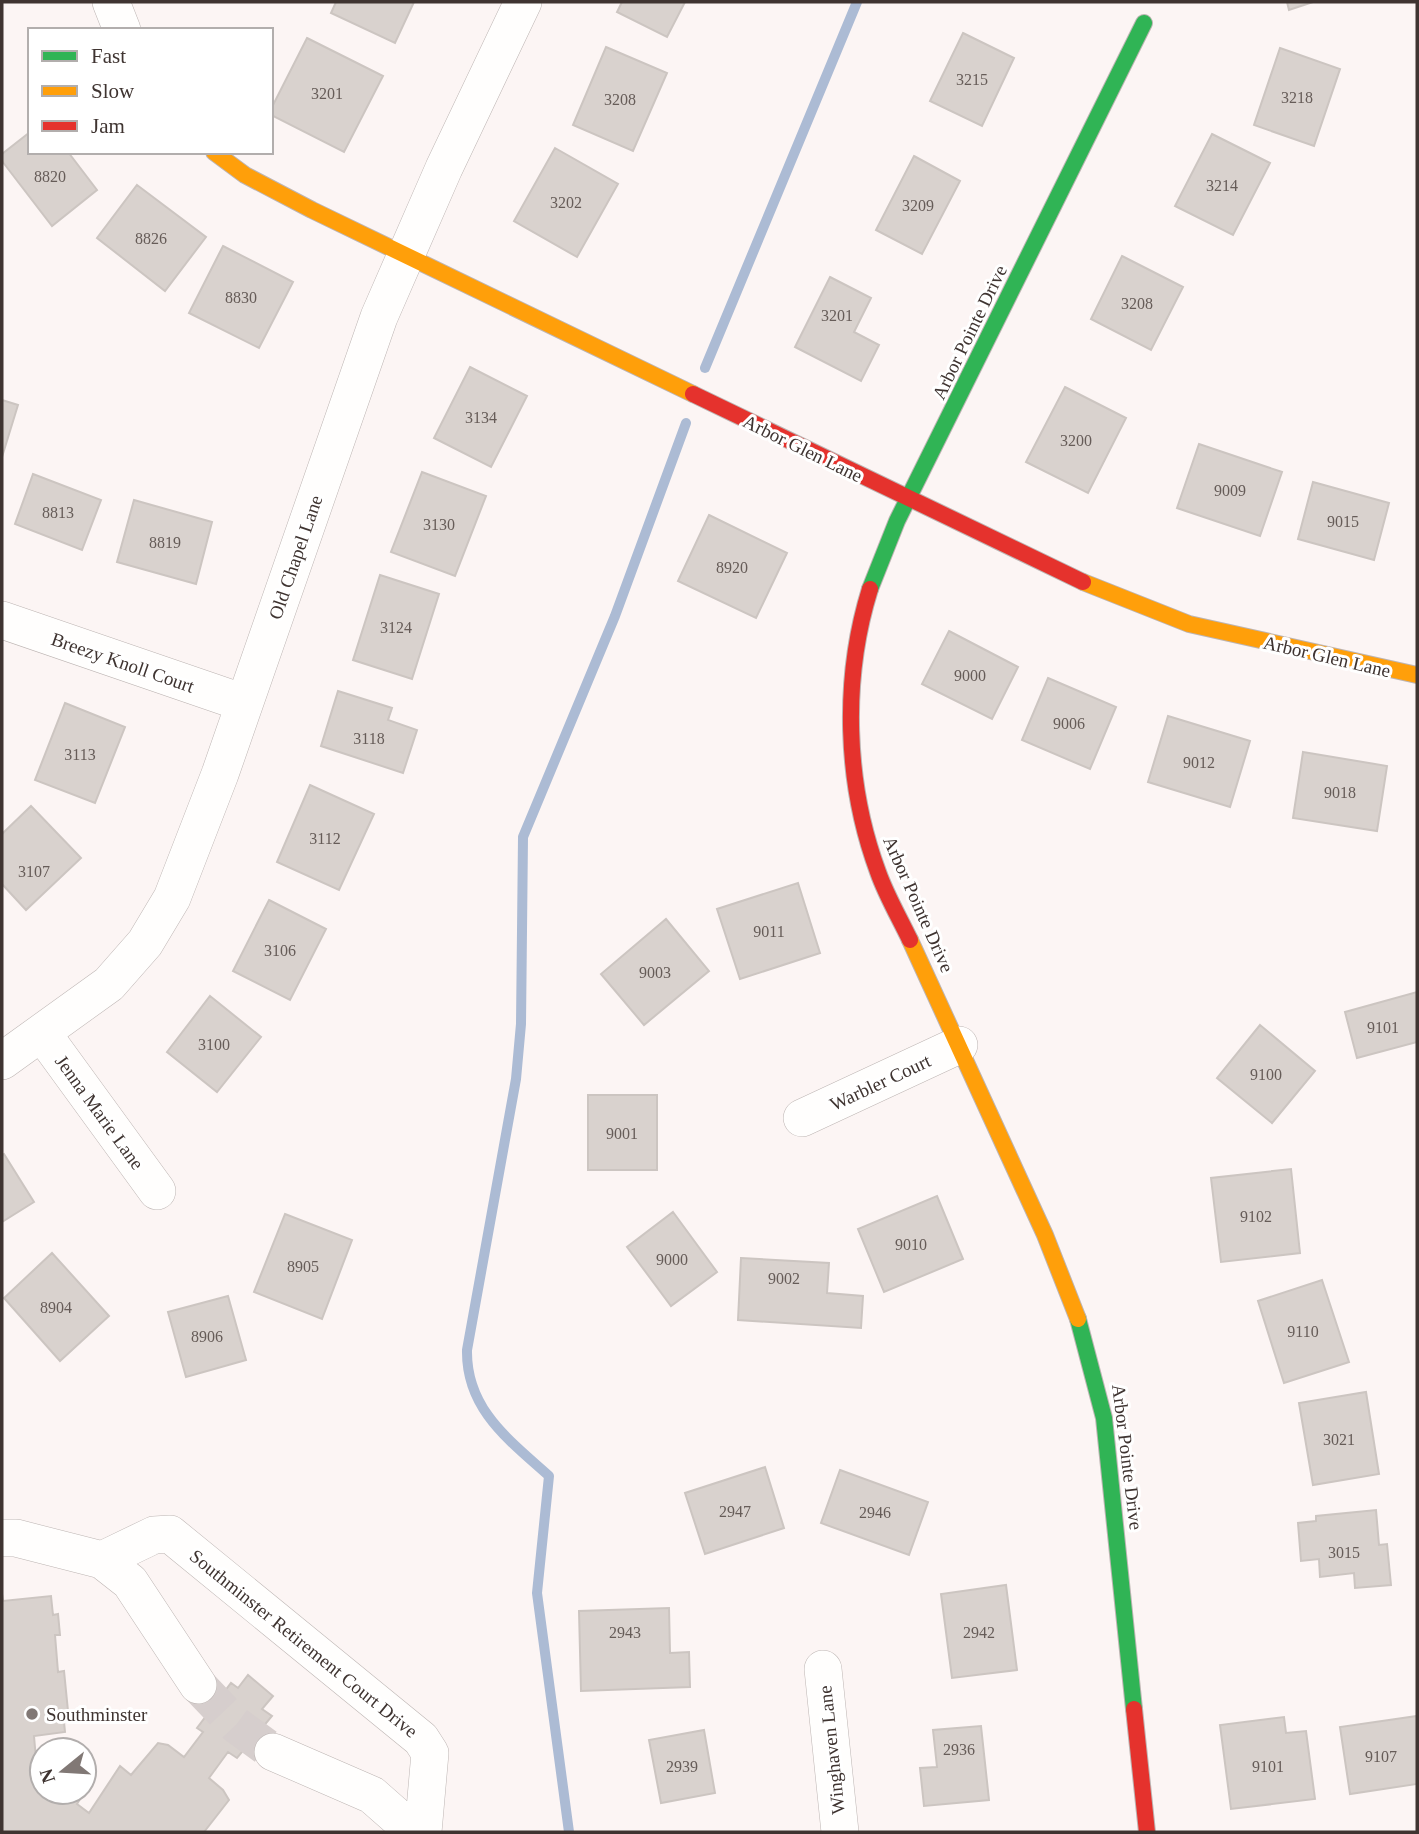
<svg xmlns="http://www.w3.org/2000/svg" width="1419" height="1834" viewBox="0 0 1419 1834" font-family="'Times New Roman',serif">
<rect width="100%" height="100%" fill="#fcf5f4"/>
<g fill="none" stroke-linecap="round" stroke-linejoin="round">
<path stroke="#acbbd4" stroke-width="10" d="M 705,368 L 857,2
M 569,1832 L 537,1593 L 549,1476 C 509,1440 466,1409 467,1350 L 516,1079 L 521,1024 L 523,837 L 615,616 L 686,423"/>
</g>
<path fill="#d9d2ce" stroke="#ccc5c1" stroke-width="2" d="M 336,2 L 414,2 L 395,43 L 331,13 Z
M 622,2 L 685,2 L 667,37 L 617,12 Z
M 1287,2 L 1313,2 L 1289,10 Z
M 963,33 L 1014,58 L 982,126 L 930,101 Z
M 307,38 L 383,76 L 344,152 L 271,115 L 271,109 Z
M 606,47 L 667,73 L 633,151 L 573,125 Z
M 1280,48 L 1340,69 L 1314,146 L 1254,125 Z
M 30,132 L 30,152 L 68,152 L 97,190 L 52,226 L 2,161 L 2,154 Z
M 1212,134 L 1270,163 L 1233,235 L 1175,206 Z
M 555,148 L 618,184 L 577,257 L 514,221 Z
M 914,156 L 960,181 L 922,254 L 876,230 Z
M 137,185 L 206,237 L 165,291 L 97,238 Z
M 223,246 L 293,282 L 259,348 L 189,313 Z
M 1122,256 L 1183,287 L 1151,350 L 1091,319 Z
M 830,277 L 871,298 L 854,332 L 879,345 L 861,381 L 795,347 Z
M 470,367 L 527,396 L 491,467 L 434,438 Z
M 1065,387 L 1126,418 L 1088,493 L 1026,462 Z
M 2,400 L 18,405 L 2,457 Z
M 1199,444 L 1282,472 L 1260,536 L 1177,508 Z
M 422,472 L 486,496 L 455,576 L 391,552 Z
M 33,474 L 101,500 L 82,550 L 15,524 Z
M 1313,482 L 1389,503 L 1374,560 L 1298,539 Z
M 134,500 L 212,522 L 196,584 L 117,562 Z
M 709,515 L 787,553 L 756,618 L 678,581 Z
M 380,575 L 439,594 L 412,679 L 353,660 Z
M 949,631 L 1018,667 L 992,719 L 922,684 Z
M 1048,678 L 1116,707 L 1090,769 L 1022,740 Z
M 338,691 L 392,708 L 388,720 L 417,730 L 403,773 L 321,746 Z
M 65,703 L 125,727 L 95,803 L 35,780 Z
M 1168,716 L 1250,741 L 1230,807 L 1148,782 Z
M 1303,752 L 1387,766 L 1377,831 L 1293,818 Z
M 310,785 L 374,814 L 339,890 L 277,862 Z
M 31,806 L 81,858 L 26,910 L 2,884 L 2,834 Z
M 798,883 L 820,953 L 740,979 L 717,909 Z
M 269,900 L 326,929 L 290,1000 L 233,971 Z
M 666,919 L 709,971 L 644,1025 L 601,974 Z
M 1417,992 L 1417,1042 L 1357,1058 L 1345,1012 Z
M 210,996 L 261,1037 L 217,1092 L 167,1052 Z
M 1260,1025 L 1315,1071 L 1272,1123 L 1217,1078 Z
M 588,1095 L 657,1095 L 657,1170 L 588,1170 Z
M 4,1154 L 34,1202 L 2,1222 L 2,1155 Z
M 1291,1169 L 1300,1253 L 1221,1262 L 1211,1178 Z
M 937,1196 L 963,1259 L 884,1292 L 858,1229 Z
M 673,1212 L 717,1272 L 671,1306 L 627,1247 Z
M 285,1214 L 352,1240 L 322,1319 L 254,1292 Z
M 52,1253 L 109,1316 L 60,1361 L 4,1298 Z
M 741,1258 L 829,1263 L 827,1293 L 863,1296 L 861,1328 L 738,1320 Z
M 1322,1280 L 1349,1362 L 1284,1383 L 1258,1301 Z
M 228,1296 L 246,1360 L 186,1377 L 168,1312 Z
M 1366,1392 L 1379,1474 L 1313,1485 L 1299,1403 Z
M 765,1467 L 784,1528 L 705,1554 L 685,1493 Z
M 840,1470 L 928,1502 L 909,1555 L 821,1523 Z
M 1376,1510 L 1379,1545 L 1387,1544 L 1391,1585 L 1355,1588 L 1354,1573 L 1320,1577 L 1319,1559 L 1301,1561 L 1298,1523 L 1316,1521 L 1316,1516 Z
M 1006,1585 L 1017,1670 L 952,1678 L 941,1594 Z
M 2,1594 L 3,1601 L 51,1596 L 53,1615 L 58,1614 L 60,1635 L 55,1635 L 58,1672 L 64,1671 L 68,1711 L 63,1712 L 65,1732 L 34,1736 L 37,1771 L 42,1775 L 42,1792 L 70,1792 L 80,1799 L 77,1804 L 89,1813 L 120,1766 L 131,1775 L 158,1743 L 168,1745 L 184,1757 L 203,1732 L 197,1728 L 231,1683 L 238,1688 L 248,1675 L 273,1696 L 262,1709 L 272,1716 L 237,1758 L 228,1752 L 209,1778 L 223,1790 L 229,1800 L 204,1832 L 2,1832 Z
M 669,1608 L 670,1653 L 689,1652 L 690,1687 L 581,1691 L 579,1611 Z
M 1417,1716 L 1417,1784 L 1350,1794 L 1340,1727 Z
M 1284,1717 L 1286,1733 L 1306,1731 L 1315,1799 L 1231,1809 L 1220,1725 Z
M 981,1726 L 989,1800 L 924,1806 L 920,1768 L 937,1767 L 933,1730 Z
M 704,1730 L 715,1793 L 661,1803 L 649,1740 Z"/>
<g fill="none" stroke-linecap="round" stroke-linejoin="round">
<path stroke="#d6cecd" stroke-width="37" stroke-dasharray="37 18" stroke-linecap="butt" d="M 198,1685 L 236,1725 L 273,1752"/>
<g stroke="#bdb5b3" stroke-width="38">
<path id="street" d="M 111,2 L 122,30
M 2,620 L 244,703
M 42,1033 L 157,1191
M 2,1061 L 109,984 L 145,943 L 172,898 L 220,774 L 379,317 L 444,168 L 523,2
M 802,1118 L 959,1045
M 2,1538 L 16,1538 L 102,1560
M 823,1669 L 840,1832
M 198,1685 L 130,1582 L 102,1560 L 154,1535 L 170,1534 L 421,1739 L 430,1753 L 423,1832
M 273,1752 L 372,1795 L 414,1832"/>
</g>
<g stroke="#bdb5b3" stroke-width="18">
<path id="fast" d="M 870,589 L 897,521 L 1144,23
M 1078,1319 L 1104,1418 L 1134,1709"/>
</g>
<g stroke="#bdb5b3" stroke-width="18">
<path id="slow" d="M 214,152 L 245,175 L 312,210 L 693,394
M 1083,582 L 1189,624 L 1417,675
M 910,940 L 1045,1235 L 1078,1319"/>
</g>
<g stroke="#bdb5b3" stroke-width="18">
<path id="jam" d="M 693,394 L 1083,582
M 870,589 C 842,679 845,783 878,872 C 886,895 899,917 910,940
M 1134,1709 L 1147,1832"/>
</g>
<use href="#street" stroke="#fffefd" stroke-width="37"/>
<use href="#fast" stroke="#30b455" stroke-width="16"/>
<use href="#slow" stroke="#ff9f0a" stroke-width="16"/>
<use href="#jam" stroke="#e5322d" stroke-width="16"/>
</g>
<circle fill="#817875" stroke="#fff" stroke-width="2.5" cx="32" cy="1714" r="7"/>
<g text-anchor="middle" stroke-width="6" stroke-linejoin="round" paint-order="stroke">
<g font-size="16" fill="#665c58">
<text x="972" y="85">3215</text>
<text x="327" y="99">3201</text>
<text x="1297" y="103">3218</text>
<text x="620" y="105">3208</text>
<text x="50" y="182">8820</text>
<text x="1222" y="191">3214</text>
<text x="566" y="208">3202</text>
<text x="918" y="211">3209</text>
<text x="151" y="244">8826</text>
<text x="241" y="303">8830</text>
<text x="1137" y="309">3208</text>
<text x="837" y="321">3201</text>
<text x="481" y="423">3134</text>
<text x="1076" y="446">3200</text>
<text x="1230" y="496">9009</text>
<text x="58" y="518">8813</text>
<text x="1343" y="527">9015</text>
<text x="439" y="530">3130</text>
<text x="165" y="548">8819</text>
<text x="732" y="573">8920</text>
<text x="396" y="633">3124</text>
<text x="970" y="681">9000</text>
<text x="1069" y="729">9006</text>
<text x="369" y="744">3118</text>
<text x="80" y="760">3113</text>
<text x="1199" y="768">9012</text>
<text x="1340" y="798">9018</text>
<text x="325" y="844">3112</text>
<text x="34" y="877">3107</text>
<text x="769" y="937">9011</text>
<text x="280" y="956">3106</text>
<text x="655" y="978">9003</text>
<text x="1383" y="1033">9101</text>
<text x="214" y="1050">3100</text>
<text x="1266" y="1080">9100</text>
<text x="622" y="1139">9001</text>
<text x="1256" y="1222">9102</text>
<text x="911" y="1250">9010</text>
<text x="672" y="1265">9000</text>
<text x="303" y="1272">8905</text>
<text x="784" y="1284">9002</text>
<text x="56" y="1313">8904</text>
<text x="1303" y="1337">9110</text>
<text x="207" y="1342">8906</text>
<text x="1339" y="1445">3021</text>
<text x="735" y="1517">2947</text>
<text x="875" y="1518">2946</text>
<text x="1344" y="1558">3015</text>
<text x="625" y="1638">2943</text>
<text x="979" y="1638">2942</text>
<text x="959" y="1755">2936</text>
<text x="1381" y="1762">9107</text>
<text x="682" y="1772">2939</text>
<text x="1268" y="1772">9101</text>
</g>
<g font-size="19" fill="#3f3431" stroke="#fff">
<text transform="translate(969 332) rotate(-64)" y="7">Arbor Pointe Drive</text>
<text transform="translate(803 448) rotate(26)" y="7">Arbor Glen Lane</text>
<text transform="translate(295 557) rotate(-71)" y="7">Old Chapel Lane</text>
<text transform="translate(1327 656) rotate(13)" y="7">Arbor Glen Lane</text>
<text transform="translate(123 662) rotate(19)" y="7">Breezy Knoll Court</text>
<text transform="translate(919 904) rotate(66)" y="7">Arbor Pointe Drive</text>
<text transform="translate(880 1082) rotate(-25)" y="7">Warbler Court</text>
<text transform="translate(100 1112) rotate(54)" y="7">Jenna Marie Lane</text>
<text transform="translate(1128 1457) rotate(83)" y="7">Arbor Pointe Drive</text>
<text transform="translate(304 1643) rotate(39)" y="7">Southminster Retirement Court Drive</text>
<text transform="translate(831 1750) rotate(-96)" y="7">Winghaven Lane</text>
</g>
<g font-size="19" fill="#3f3431" stroke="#fff" text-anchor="start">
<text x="46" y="1721">Southminster</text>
</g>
</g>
<rect width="1419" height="1834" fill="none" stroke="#3f3431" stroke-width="7"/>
<rect x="28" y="28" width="245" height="126" fill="#ffffff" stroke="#b2aead" stroke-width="2"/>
<rect x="42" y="51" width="35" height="10" fill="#30b455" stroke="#b2aead" stroke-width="2"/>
<text x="91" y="63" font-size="21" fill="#3f3431">Fast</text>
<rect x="42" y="86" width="35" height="10" fill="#ff9f0a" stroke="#b2aead" stroke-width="2"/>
<text x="91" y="98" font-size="21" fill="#3f3431">Slow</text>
<rect x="42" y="121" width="35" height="10" fill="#e5322d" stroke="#b2aead" stroke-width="2"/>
<text x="91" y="133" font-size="21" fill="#3f3431">Jam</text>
<g transform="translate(63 1771) rotate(252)"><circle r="33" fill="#ffffff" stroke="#b2aead" stroke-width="2"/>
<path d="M0-5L12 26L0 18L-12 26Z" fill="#817875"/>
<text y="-10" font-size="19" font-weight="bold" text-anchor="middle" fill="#3f3431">N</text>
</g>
</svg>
